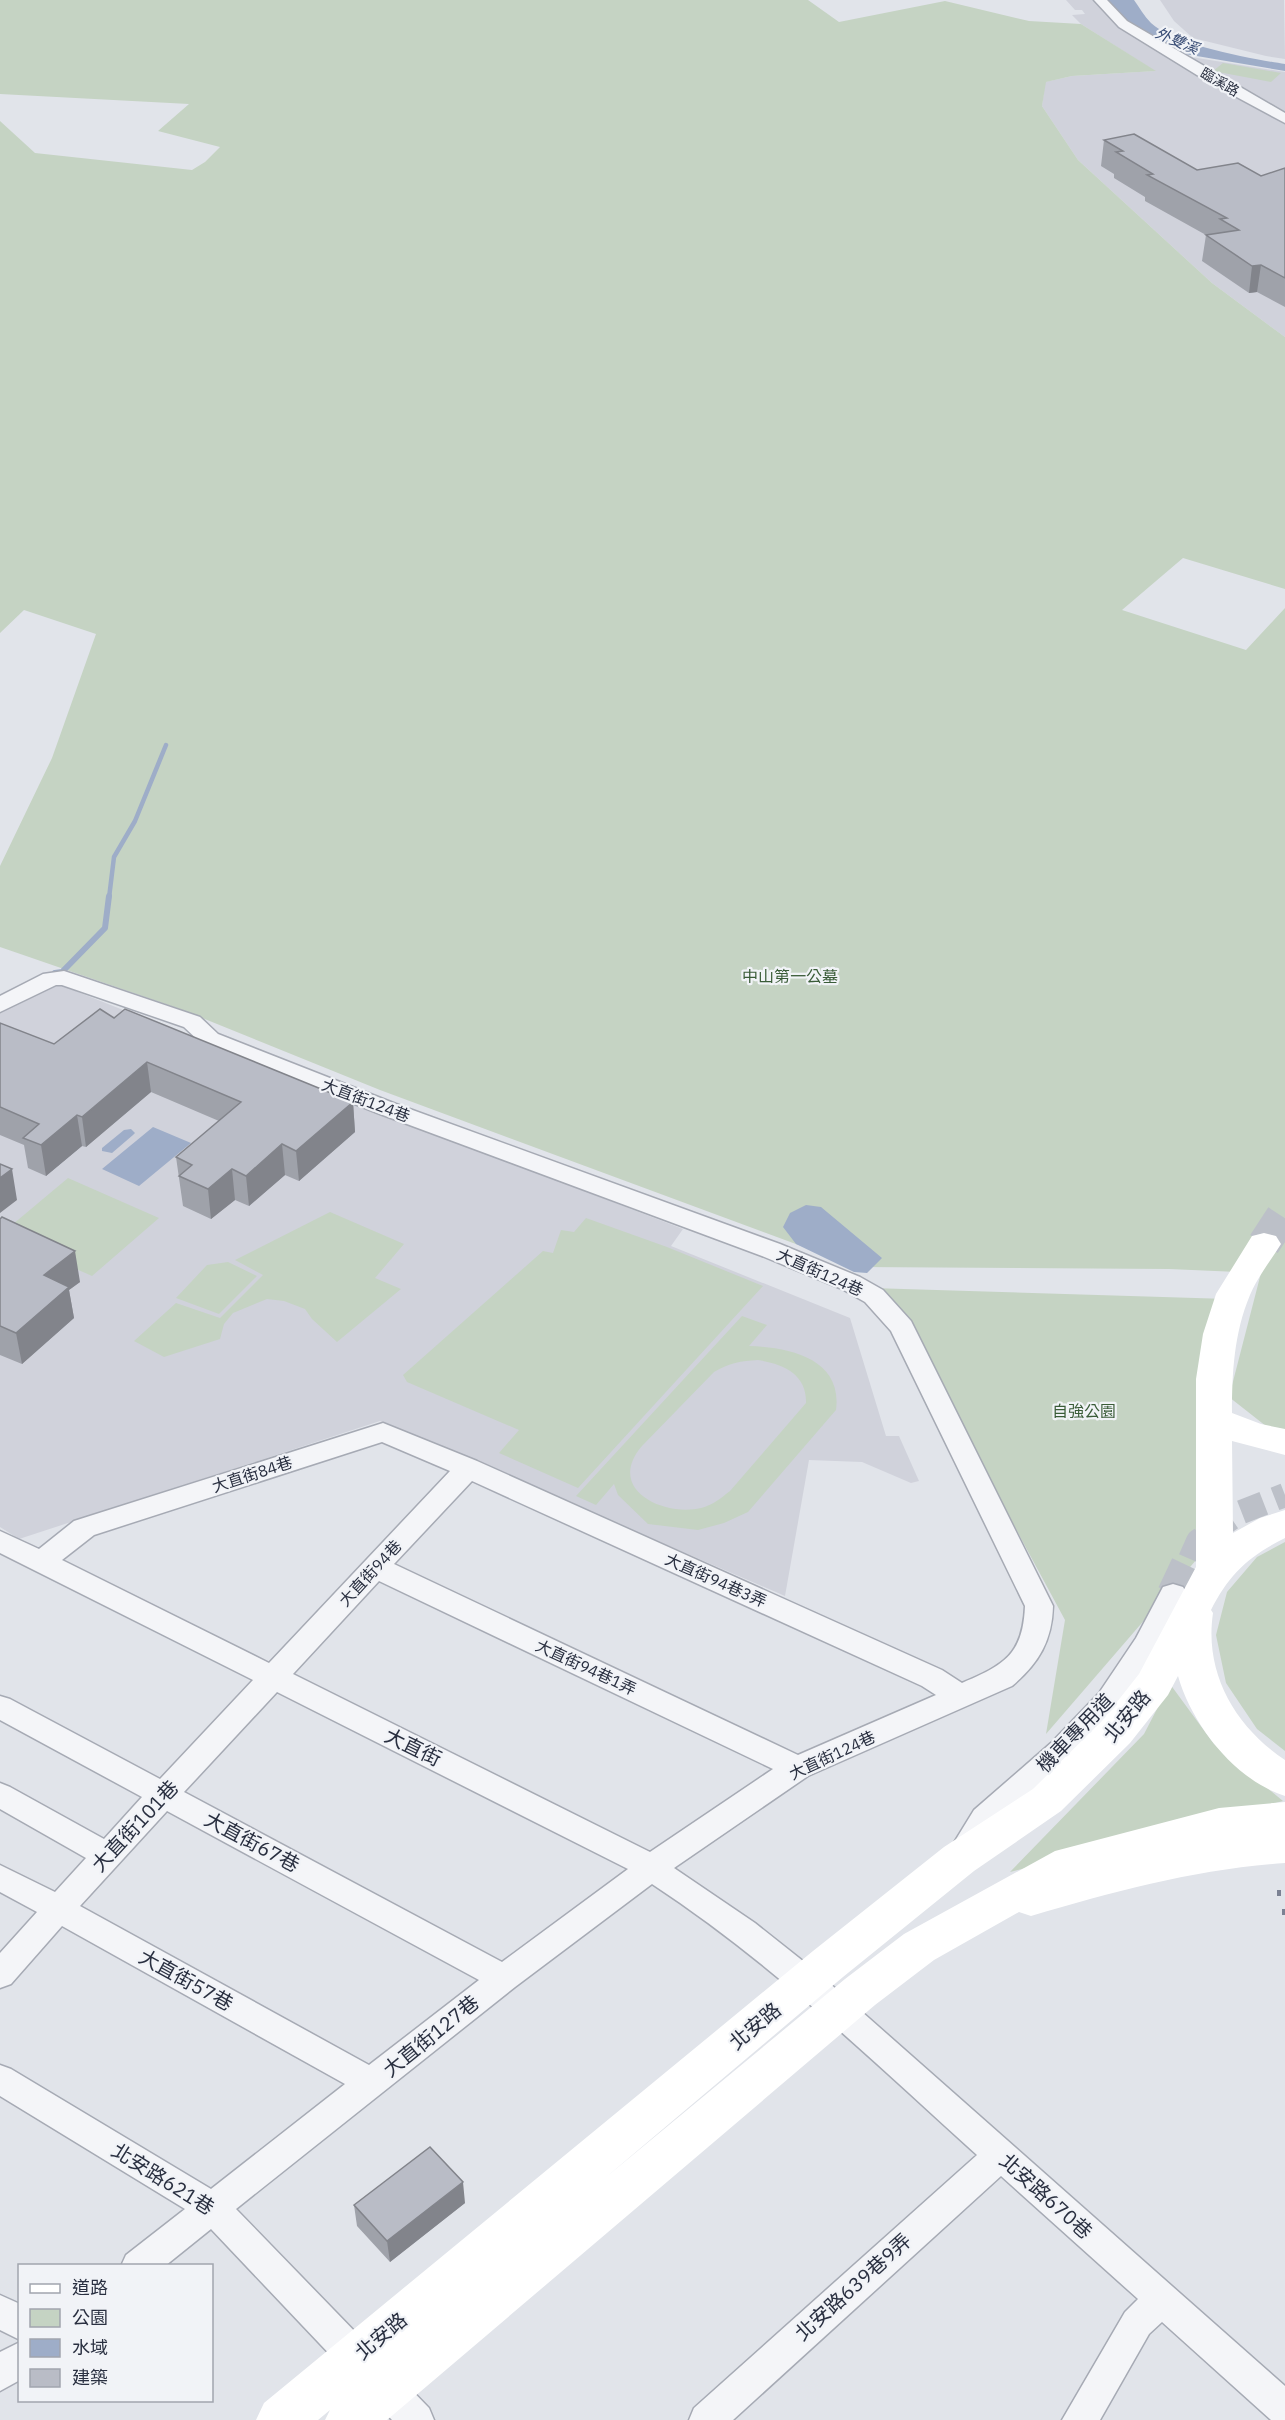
<svg xmlns="http://www.w3.org/2000/svg" width="1285" height="2420" viewBox="0 0 1285 2420" font-family="'IBM Plex Sans','Noto Sans TC',sans-serif">
<rect width="100%" height="100%" fill="#e1e4ea"/>
<path fill="#d0d2db" d="M 1066,0 L 1106,0 L 1126,24 L 1185,56 L 1285,72 L 1285,337 L 1212,283 L 1078,160 L 1042,106 L 1045,82 L 1072,76 L 1155,71 L 1081,24 L 1072,15 L 1085,14 L 1082,10 L 1075,10 Z
M 1160,0 L 1284,0 L 1285,59 L 1266,56 L 1193,38 L 1174,21 Z
M 53,982 L 384,1114 L 683,1229 L 671,1246 L 850,1318 L 886,1436 L 899,1436 L 919,1481 L 911,1483 L 862,1462 L 809,1460 L 785,1596 L 380,1421 L 19,1539 L 0,1527 L 0,1009 Z"/>
<path fill="#c5d3c3" fill-rule="evenodd" d="M 0,0 L 808,0 L 839,22 L 945,1 L 1029,21 L 1081,24 L 1156,71 L 1072,76 L 1046,82 L 1042,106 L 1078,160 L 1212,283 L 1285,337 L 1285,589 L 1183,558 L 1122,610 L 1246,650 L 1285,608 L 1285,1431 L 1271,1430 L 1229,1397 L 1261,1273 L 1169,1269 L 858,1267 L 380,1090 L 180,1009 L 0,947 L 0,866 L 52,758 L 96,634 L 24,610 L 0,633 L 0,121 L 35,153 L 192,170 L 205,162 L 220,147 L 158,131 L 189,104 L 0,94 Z
M 1223,63 L 1281,73 L 1271,82 L 1213,71 Z
M 68,1178 L 159,1218 L 92,1276 L 0,1235 Z
M 330,1212 L 404,1244 L 375,1278 L 401,1289 L 337,1342 L 312,1319 L 305,1309 L 284,1301 L 267,1299 L 233,1313 L 224,1324 L 220,1339 L 164,1357 L 134,1341 L 176,1303 L 220,1318 L 263,1275 L 235,1260 Z
M 586,1218 L 667,1247 L 763,1286 L 578,1488 L 499,1453 L 519,1430 L 407,1382 L 403,1375 L 543,1251 L 553,1253 L 561,1230 L 574,1232 Z
M 228,1262 L 257,1276 L 219,1314 L 176,1298 L 207,1265 Z
M 871,1288 L 1228,1299 L 1197,1559 L 1046,1734 L 1065,1620 L 905,1324 Z
M 742,1316 L 767,1325 L 749,1346 C 788,1347 843,1358 836,1410 L 748,1512 L 724,1523 L 698,1530 L 648,1524 L 618,1495 L 614,1484 L 596,1505 L 576,1496 ZM 758,1360 C 783,1364 807,1374 806,1403 L 730,1491 C 721,1498 713,1505 701,1508 C 663,1517 605,1489 642,1446 L 714,1372 C 729,1363 741,1361 758,1360 Z
M 1285,1542 L 1285,1751 L 1257,1729 L 1226,1683 L 1216,1635 L 1227,1592 L 1257,1557 Z
M 1170,1684 L 1214,1744 L 1283,1801 L 1010,1872 L 1144,1734 Z"/>
<path fill="#9eadc8" d="M 1108,0 L 1134,0 C 1139,7 1144,16 1151,23 C 1174,45 1252,59 1285,64 L 1285,71 L 1185,54 L 1128,25 Z
M 153,1127 L 191,1143 L 139,1186 L 102,1169 Z
M 131,1129 L 135,1133 L 133,1135 L 112,1153 L 102,1151 L 102,1148 L 124,1130 Z
M 806,1205 L 821,1207 L 882,1258 L 867,1273 L 854,1272 L 796,1244 L 783,1227 L 790,1213 Z"/>
<g fill="none" stroke-linecap="round" stroke-linejoin="round">
<path stroke="#9eadc8" stroke-width="4.5" d="M 109,898 L 114,857 L 135,821 L 166,745"/>
<path stroke="#9eadc8" stroke-width="6" d="M 55,973 L 62,972 L 105,928 L 109,896"/>
<path stroke="#bcc0c8" stroke-width="24" stroke-dasharray="24 12" stroke-linecap="butt" d="M 1190,1559 L 1198,1541 L 1239,1513 L 1285,1495"/>
<path stroke="#bcc0c8" stroke-width="32" stroke-dasharray="32 16" stroke-linecap="butt" d="M 1173,1594 L 1190,1558"/>
<path stroke="#bcc0c8" stroke-width="33" stroke-dasharray="33 16" stroke-linecap="butt" d="M 1264,1244 L 1285,1212"/>
<g stroke="#a6aab4" stroke-width="3">
<path id="minor" d="M 1094,0 L 1107,0 L 1127,21 L 1285,113 L 1285,123 L 1205,80 L 1119,27 Z
M 64,971 L 200,1017 L 218,1034 L 396,1104 L 780,1244 L 860,1277 L 883,1290 L 911,1321 L 1053,1606 C 1052,1641 1039,1663 1012,1686 L 808,1776 L 674,1868 L 755,1923 L 818,1973 L 1285,2386 L 1285,2420 L 1271,2420 L 1162,2322 L 1149,2334 L 1100,2420 L 1062,2420 L 1125,2312 L 1138,2299 L 1001,2176 L 733,2420 L 689,2420 L 694,2408 L 977,2155 C 872,2060 771,1962 652,1884 L 515,1987 L 236,2209 L 429,2408 L 434,2420 L 392,2420 L 211,2229 L 165,2266 L 121,2266 L 126,2255 L 185,2209 L 0,2096 L 0,2065 L 11,2069 L 211,2189 L 345,2084 L 62,1926 L 11,1984 L 0,1988 L 0,1953 L 37,1912 L 0,1892 L 0,1865 L 55,1892 L 86,1858 L 0,1809 L 0,1783 L 10,1787 L 104,1839 L 142,1797 L 0,1720 L 0,1696 L 10,1699 L 160,1779 L 253,1680 L 0,1553 L 0,1531 L 39,1549 L 74,1521 L 383,1423 L 477,1461 L 942,1670 L 962,1683 C 1004,1665 1023,1655 1025,1606 L 891,1331 L 865,1302 L 842,1289 L 762,1256 L 380,1114 L 202,1044 L 184,1027 L 62,985 L 56,985 L 0,1012 L 0,996 L 43,974 ZM 382,1442 L 450,1471 L 269,1663 L 62,1560 L 94,1535 ZM 472,1481 L 922,1686 L 936,1695 L 798,1755 L 394,1564 ZM 379,1581 L 773,1769 L 650,1852 L 293,1674 ZM 277,1692 L 622,1866 L 628,1869 L 502,1962 L 184,1792 ZM 167,1811 L 479,1980 L 369,2065 L 80,1906 Z
M 1173,1584 L 1183,1587 L 1187,1594 L 1157,1652 L 1119,1709 L 1071,1759 L 996,1826 L 976,1858 L 965,1861 L 954,1858 L 950,1849 L 974,1810 L 1051,1743 L 1099,1693 L 1136,1638 L 1163,1587 Z
M 0,2295 L 20,2304 L 20,2340 L 0,2330 Z
M 20,2342 L 20,2380 L 0,2391 L 0,2352 Z"/>
</g>
<use href="#minor" fill="#f4f5f8" fill-rule="evenodd"/>
<path fill="#fff" fill-rule="evenodd" d="M 1264,1233 L 1276,1236 L 1281,1244 C 1271,1260 1257,1278 1250,1295 C 1234,1333 1232,1373 1232,1413 L 1261,1424 L 1285,1429 L 1285,1455 L 1232,1441 L 1233,1533 L 1260,1518 L 1285,1510 L 1285,1538 C 1249,1556 1229,1574 1211,1610 L 1213,1613 C 1204,1673 1235,1727 1285,1760 L 1285,1796 C 1235,1780 1192,1725 1178,1676 L 1168,1695 L 1130,1743 L 1061,1811 L 974,1871 L 843,1977 L 605,2178 L 845,1979 L 904,1934 L 1055,1851 L 1219,1808 L 1285,1802 L 1285,1863 C 1197,1869 1116,1891 1031,1916 L 1019,1912 L 934,1960 L 875,2005 L 387,2420 L 325,2420 L 330,2410 L 318,2420 L 256,2420 L 264,2403 L 813,1951 L 944,1847 L 1033,1789 L 1102,1721 L 1139,1674 L 1196,1567 L 1196,1379 L 1203,1334 L 1216,1294 L 1252,1236 Z"/>
<path stroke="#7b8193" stroke-width="6" stroke-dasharray="4 8" stroke-linecap="butt" d="M 1277,1893 L 1285,1893
M 1282,1912 L 1285,1912"/>
</g>
<path fill="#9fa2aa" d="M 1104,140 L 1197,170 L 1261,176 L 1285,168 L 1285,307 L 1257,292 L 1249,293 L 1202,261 L 1206,235 L 1145,201 L 1145,197 L 1114,178 L 1114,174 L 1101,166 Z
M 114,1018 L 353,1102 L 355,1132 L 299,1181 L 285,1175 L 249,1206 L 235,1200 L 211,1219 L 183,1206 L 176,1157 L 219,1121 L 151,1092 L 86,1147 L 82,1146 L 46,1176 L 28,1168 L 24,1145 L 0,1135 L 0,1023 L 54,1044 Z
M 0,1219 L 80,1282 L 69,1290 L 74,1318 L 22,1364 L 0,1355 Z
M 465,2203 L 390,2262 L 357,2226 L 354,2205 Z"/>
<path fill="#82848b" d="M 1261,265 L 1257,292 L 1249,293 L 1252,266 Z
M 147,1062 L 151,1092 L 86,1147 L 82,1117 Z
M 353,1102 L 355,1132 L 299,1181 L 296,1151 Z
M 77,1115 L 82,1146 L 46,1176 L 41,1145 Z
M 282,1144 L 285,1175 L 249,1206 L 246,1176 Z
M 12,1169 L 17,1200 L 0,1213 L 0,1178 Z
M 232,1169 L 235,1200 L 211,1219 L 208,1189 Z
M 75,1251 L 80,1282 L 69,1290 L 74,1318 L 22,1364 L 16,1333 L 44,1275 Z
M 463,2182 L 465,2203 L 390,2262 L 387,2241 Z"/>
<path fill="#b9bcc6" stroke="#82848b" stroke-width="1.5" d="M 1134,134 L 1197,170 L 1238,163 L 1261,176 L 1285,168 L 1285,278 L 1261,265 L 1252,266 L 1206,235 L 1239,230 L 1220,219 L 1227,218 L 1147,175 L 1153,174 L 1116,152 L 1123,151 L 1104,140 Z
M 100,1009 L 114,1018 L 125,1009 L 353,1102 L 296,1151 L 282,1144 L 246,1176 L 232,1169 L 208,1189 L 179,1176 L 192,1165 L 176,1157 L 241,1102 L 147,1062 L 82,1117 L 77,1115 L 41,1145 L 23,1138 L 39,1124 L 0,1107 L 0,1023 L 54,1044 Z
M 0,1164 L 12,1169 L 0,1178 Z
M 2,1217 L 75,1251 L 44,1275 L 69,1287 L 16,1333 L 0,1326 L 0,1219 Z
M 430,2147 L 463,2182 L 387,2241 L 354,2205 Z"/>
<g text-anchor="middle" stroke-width="4.5" stroke-linejoin="round" paint-order="stroke">
<g font-size="14" fill="#2a3041" stroke="#f1f3f7">
<text transform="translate(1220 82) rotate(30)" y="5">臨溪路</text>
</g>
<g font-size="15" font-style="italic" fill="#364a73" stroke="#f1f3f7">
<text transform="translate(1177 41) rotate(23)" y="5">外雙溪</text>
</g>
<g font-size="16" fill="#3a5c38" stroke="#f1f3f7">
<text x="790" y="982">中山第一公墓</text>
<text x="1084" y="1417">自強公園</text>
</g>
<g font-size="16" fill="#2a3041" stroke="#f1f3f7">
<text transform="translate(366 1100) rotate(21)" y="6">大直街124巷</text>
<text transform="translate(820 1272) rotate(24)" y="6">大直街124巷</text>
<text transform="translate(252 1474) rotate(-18)" y="6">大直街84巷</text>
<text transform="translate(370 1573) rotate(-47)" y="6">大直街94巷</text>
<text transform="translate(716 1580) rotate(24)" y="6">大直街94巷3弄</text>
<text transform="translate(586 1667) rotate(25)" y="6">大直街94巷1弄</text>
<text transform="translate(832 1755) rotate(-25)" y="6">大直街124巷</text>
</g>
<g font-size="20" fill="#2a3041" stroke="#f1f3f7">
<text transform="translate(1127 1716) rotate(-50)" y="7">北安路</text>
<text transform="translate(1075 1733) rotate(-46)" y="7">機車專用道</text>
<text transform="translate(413 1747) rotate(26)" y="7">大直街</text>
<text transform="translate(135 1826) rotate(-47)" y="7">大直街101巷</text>
<text transform="translate(252 1842) rotate(28)" y="7">大直街67巷</text>
<text transform="translate(186 1980) rotate(29)" y="7">大直街57巷</text>
<text transform="translate(755 2026) rotate(-40)" y="7">北安路</text>
<text transform="translate(431 2036) rotate(-39)" y="7">大直街127巷</text>
<text transform="translate(163 2179) rotate(32)" y="7">北安路621巷</text>
<text transform="translate(1046 2196) rotate(42)" y="7">北安路670巷</text>
<text transform="translate(853 2287) rotate(-42)" y="7">北安路639巷9弄</text>
<text transform="translate(381 2336) rotate(-40)" y="7">北安路</text>
</g>
</g>
<rect x="18" y="2264" width="195" height="138" fill="#f1f3f7" stroke="#a1a5ae" stroke-width="1.5"/>
<rect x="30" y="2284" width="30" height="9" fill="#ffffff" stroke="#a1a5ae" stroke-width="1.5"/>
<text x="72" y="2294" font-size="18" fill="#2a3041">道路</text>
<rect x="30" y="2309" width="30" height="18" fill="#c5d3c3" stroke="#a1a5ae" stroke-width="1.5"/>
<text x="72" y="2324" font-size="18" fill="#2a3041">公園</text>
<rect x="30" y="2339" width="30" height="18" fill="#9eadc8" stroke="#a1a5ae" stroke-width="1.5"/>
<text x="72" y="2354" font-size="18" fill="#2a3041">水域</text>
<rect x="30" y="2369" width="30" height="18" fill="#b9bcc6" stroke="#a1a5ae" stroke-width="1.5"/>
<text x="72" y="2384" font-size="18" fill="#2a3041">建築</text>
</svg>
